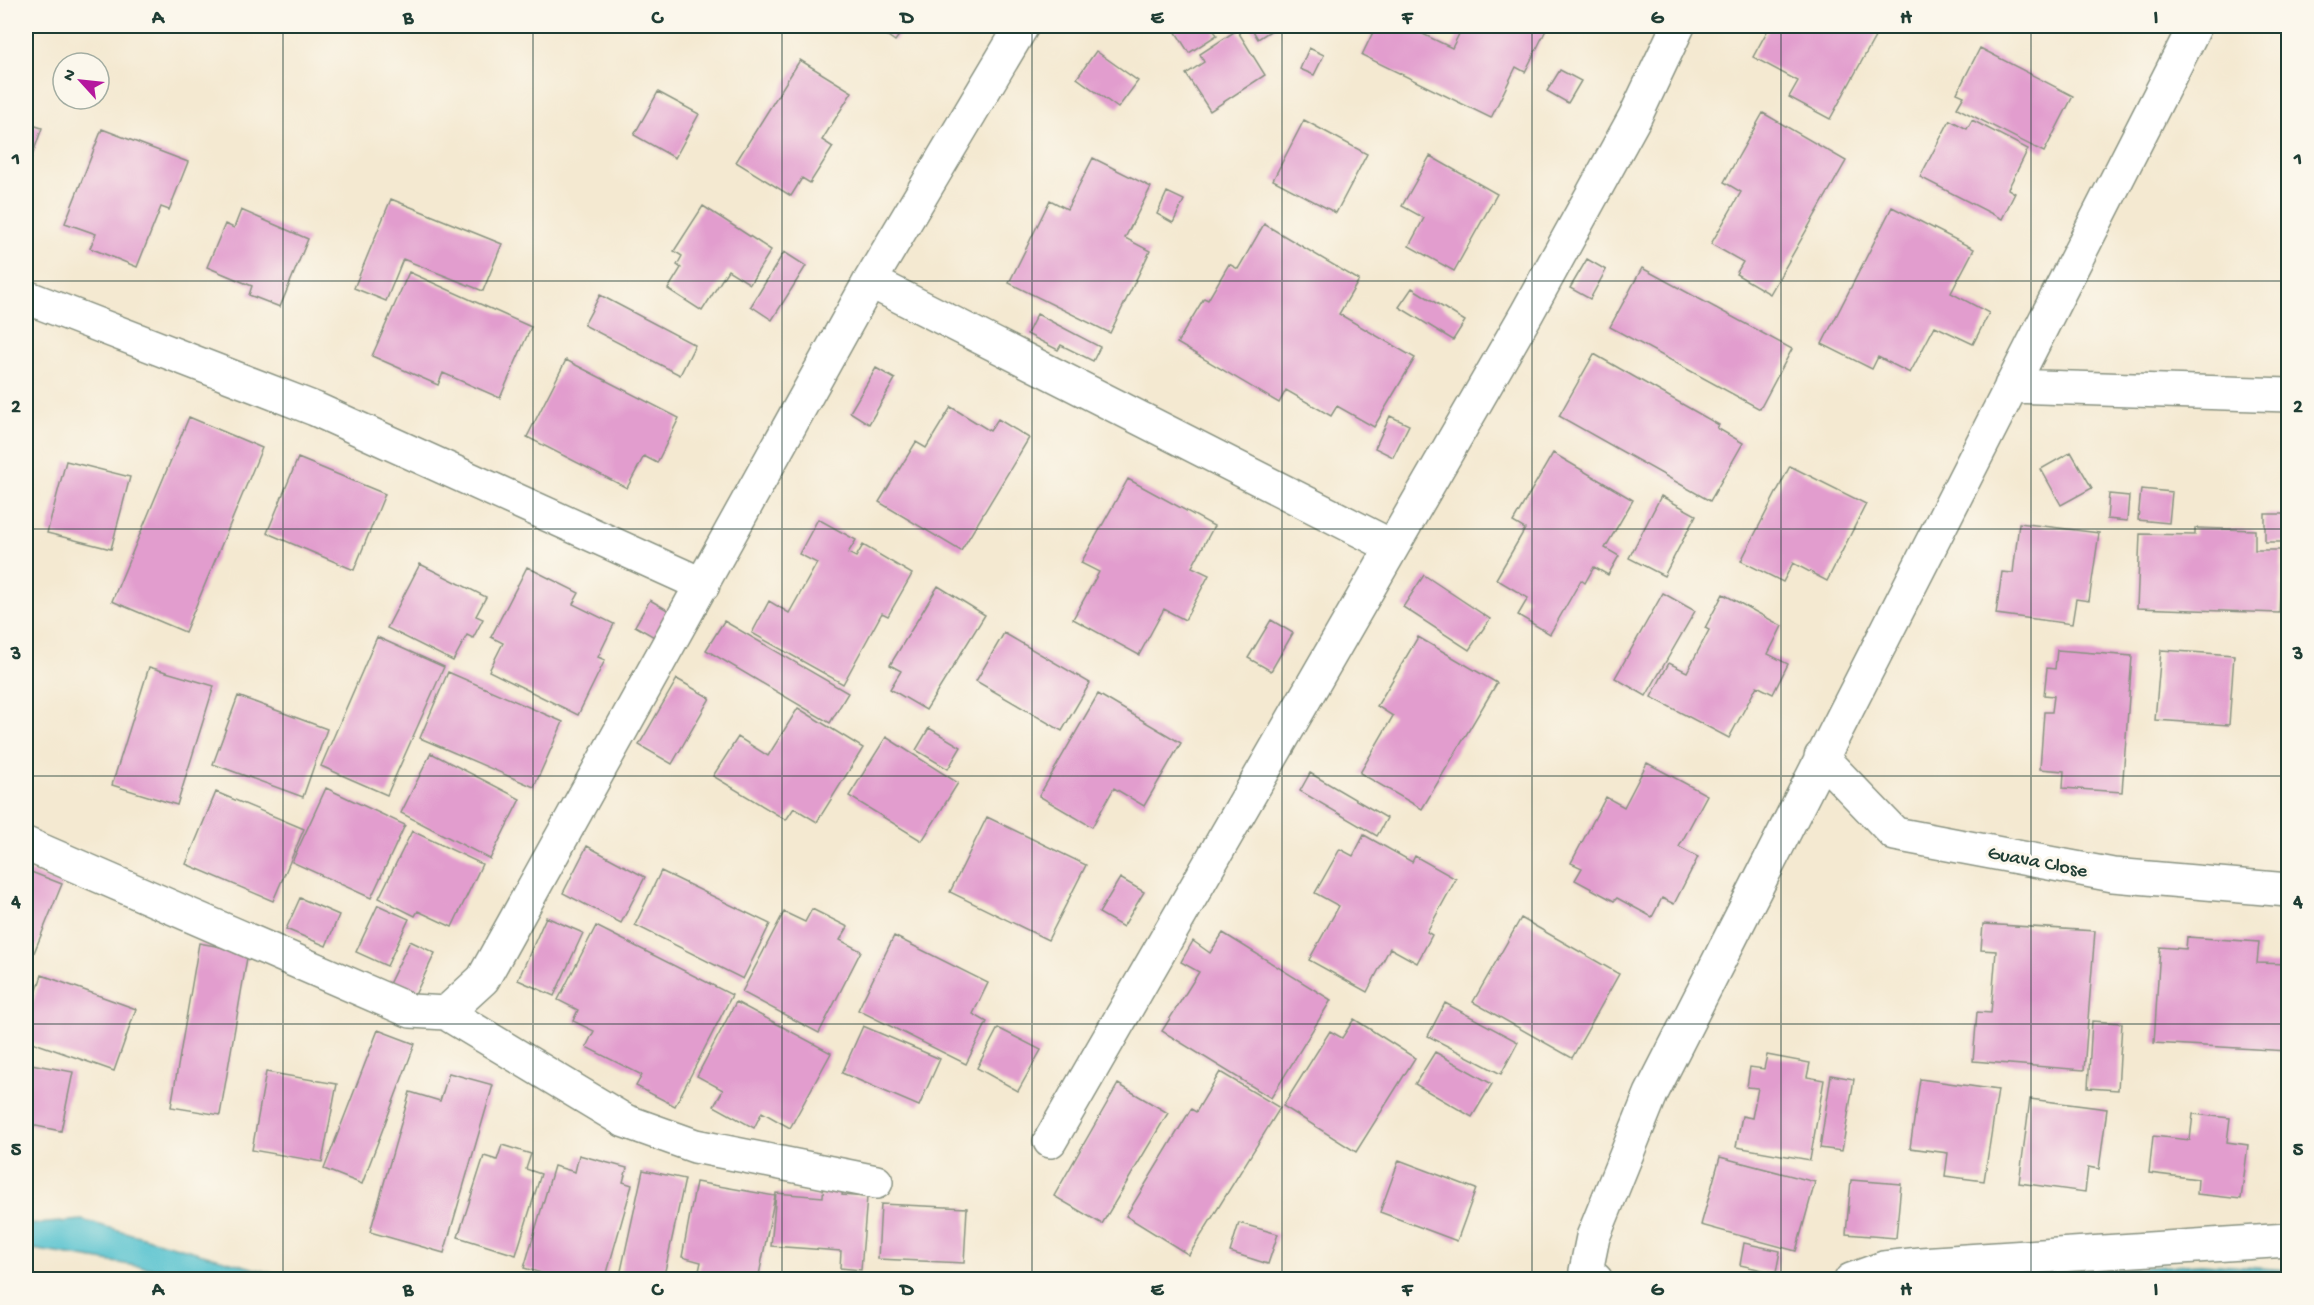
<svg xmlns="http://www.w3.org/2000/svg" width="2314" height="1305" viewBox="0 0 2314 1305" font-family="'Gochi Hand',sans-serif">
<rect width="100%" height="100%" fill="#fbf7ec"/>
<filter id="ink" filterUnits="userSpaceOnUse"><feTurbulence type="fractalNoise" baseFrequency=".0167" numOctaves="2"/><feDisplacementMap in="SourceGraphic" scale="12" xChannelSelector="R" yChannelSelector="G"/><feConvolveMatrix kernelMatrix="1 2 1 2 8 2 1 2 1" color-interpolation-filters="sRGB"/></filter>
<filter id="wash" filterUnits="userSpaceOnUse"><feTurbulence type="fractalNoise" baseFrequency=".008" numOctaves="4" result="noise"/><feDisplacementMap in="SourceGraphic" scale="24" xChannelSelector="R" yChannelSelector="G"/><feGaussianBlur stdDeviation="1.35" result="paint"/><feColorMatrix in="noise" values="0 0 0 0 0 0 0 0 0 0 0 0 0 0 0 0 0 1.4 0 .05"/><feComposite in="paint" operator="in"/></filter>
<g filter="url(#wash)">
<rect width="100%" height="100%" fill="#f4e9d1"/>
<path fill="#56c2cf" stroke="#3a8082" stroke-width="1.5" d="M 82,1220 L 292,1279 L 217,1279 L 26,1248 L 26,1225 Z
M 2201,1264 L 2288,1270 L 2288,1280 L 1935,1280 Z"/>
<g id="blocks">
<path fill="#e29dce" d="M 874,26 L 906,26 L 895,41 Z
M 1172,26 L 1211,26 L 1217,35 L 1189,53 Z
M 1250,26 L 1278,26 L 1258,39 Z
M 1376,26 L 1406,26 L 1452,48 L 1460,32 L 1454,28 L 1455,26 L 1548,26 L 1525,72 L 1516,67 L 1491,118 L 1362,55 Z
M 1770,26 L 1881,26 L 1830,119 L 1789,97 L 1798,81 L 1753,57 Z
M 1237,30 L 1265,75 L 1210,111 L 1186,74 L 1204,62 L 1200,54 Z
M 1309,48 L 1324,55 L 1314,75 L 1300,69 Z
M 1980,48 L 2073,96 L 2044,152 L 1957,108 L 1964,96 L 1957,93 Z
M 1096,51 L 1138,81 L 1118,108 L 1077,78 Z
M 800,60 L 852,92 L 822,140 L 833,147 L 810,183 L 802,178 L 791,196 L 736,162 Z
M 1560,70 L 1581,81 L 1568,103 L 1547,91 Z
M 658,92 L 699,114 L 675,158 L 634,135 Z
M 1763,113 L 1846,161 L 1770,294 L 1736,274 L 1743,262 L 1711,244 L 1741,192 L 1724,182 Z
M 1304,120 L 1367,154 L 1336,213 L 1273,180 Z
M 1950,120 L 1967,129 L 1972,120 L 2028,149 L 2008,189 L 2015,193 L 2002,219 L 1920,177 Z
M 26,123 L 42,128 L 26,173 Z
M 102,129 L 188,162 L 169,210 L 161,207 L 137,267 L 90,248 L 96,234 L 65,223 Z
M 1430,156 L 1497,194 L 1454,271 L 1409,246 L 1424,218 L 1402,206 Z
M 1093,158 L 1151,187 L 1125,238 L 1150,251 L 1110,333 L 1009,283 L 1050,200 L 1067,209 Z
M 1167,192 L 1184,200 L 1173,223 L 1157,214 Z
M 391,199 L 502,244 L 483,291 L 403,259 L 386,301 L 354,288 Z
M 703,206 L 771,250 L 750,284 L 728,270 L 702,311 L 668,289 L 681,268 L 677,265 L 682,256 L 674,251 Z
M 1892,207 L 1974,249 L 1951,293 L 1989,313 L 1973,344 L 1935,326 L 1910,373 L 1878,357 L 1872,369 L 1822,344 Z
M 241,210 L 308,239 L 280,307 L 249,295 L 252,286 L 207,267 L 225,224 L 234,228 Z
M 1264,224 L 1359,280 L 1339,314 L 1415,358 L 1374,427 L 1337,406 L 1331,416 L 1286,390 L 1279,403 L 1177,343 L 1204,298 L 1208,300 L 1229,264 L 1238,269 Z
M 784,252 L 806,266 L 772,320 L 751,306 Z
M 1587,259 L 1606,270 L 1590,299 L 1570,288 Z
M 1642,268 L 1792,349 L 1760,409 L 1610,327 Z
M 409,272 L 531,327 L 500,398 L 443,373 L 438,385 L 372,356 Z
M 1412,288 L 1465,321 L 1453,340 L 1399,307 Z
M 600,295 L 695,345 L 680,375 L 584,325 Z
M 1037,314 L 1100,347 L 1093,361 L 1061,345 L 1058,350 L 1027,334 Z
M 1594,354 L 1719,425 L 1717,428 L 1743,443 L 1710,501 L 1559,416 Z
M 566,360 L 679,418 L 657,463 L 644,456 L 627,488 L 527,437 Z
M 876,368 L 895,379 L 869,424 L 850,412 Z
M 951,407 L 990,431 L 998,419 L 1029,438 L 961,551 L 879,502 L 916,442 L 926,448 Z
M 1390,416 L 1409,425 L 1393,457 L 1375,448 Z
M 189,417 L 262,448 L 185,632 L 112,601 Z
M 2071,452 L 2092,488 L 2061,505 L 2041,469 Z
M 1553,453 L 1633,500 L 1605,548 L 1619,556 L 1608,575 L 1594,567 L 1585,583 L 1581,580 L 1550,634 L 1518,615 L 1528,598 L 1496,579 L 1525,529 L 1513,522 Z
M 298,458 L 385,494 L 354,570 L 267,533 Z
M 66,461 L 130,477 L 111,549 L 47,533 Z
M 1790,466 L 1866,504 L 1827,581 L 1793,563 L 1783,582 L 1741,561 Z
M 1128,479 L 1214,526 L 1192,567 L 1209,575 L 1185,620 L 1164,609 L 1139,655 L 1073,619 L 1099,572 L 1081,563 Z
M 2141,489 L 2172,492 L 2169,523 L 2138,520 Z
M 2109,494 L 2129,496 L 2127,521 L 2107,519 Z
M 1661,496 L 1696,515 L 1664,576 L 1629,558 Z
M 2265,514 L 2288,514 L 2288,542 L 2265,542 Z
M 818,519 L 856,540 L 848,553 L 856,557 L 863,545 L 912,574 L 888,616 L 882,613 L 843,684 L 752,633 L 769,601 L 789,613 L 817,563 L 799,554 Z
M 2019,523 L 2099,533 L 2089,601 L 2076,599 L 2072,624 L 1996,614 L 2002,572 L 2013,573 Z
M 2195,528 L 2255,530 L 2255,550 L 2282,550 L 2279,613 L 2137,608 L 2140,534 L 2195,535 Z
M 420,564 L 486,597 L 476,616 L 483,619 L 473,638 L 467,635 L 453,661 L 387,628 Z
M 527,567 L 579,593 L 573,604 L 614,624 L 598,657 L 605,660 L 578,715 L 489,671 L 503,643 L 491,637 Z
M 1424,575 L 1490,619 L 1469,650 L 1403,607 Z
M 938,586 L 985,615 L 926,710 L 890,689 L 901,671 L 890,665 Z
M 1663,593 L 1695,611 L 1646,696 L 1615,678 Z
M 1723,594 L 1782,626 L 1768,654 L 1788,664 L 1773,694 L 1757,686 L 1729,738 L 1651,697 L 1669,663 L 1687,672 L 1709,630 L 1705,628 Z
M 650,600 L 678,616 L 663,642 L 635,626 Z
M 1271,620 L 1293,633 L 1271,671 L 1248,658 Z
M 724,621 L 848,693 L 830,723 L 706,650 Z
M 1004,633 L 1090,683 L 1062,731 L 976,681 Z
M 377,637 L 444,667 L 387,795 L 321,766 Z
M 1418,637 L 1497,683 L 1422,809 L 1360,773 L 1393,716 L 1377,706 Z
M 2057,650 L 2132,656 L 2122,792 L 2063,788 L 2064,771 L 2040,769 L 2044,712 L 2052,712 L 2054,696 L 2044,695 L 2047,668 L 2055,669 Z
M 2161,650 L 2234,655 L 2229,725 L 2155,720 Z
M 149,667 L 214,686 L 177,805 L 112,785 Z
M 448,672 L 563,722 L 534,787 L 420,738 Z
M 677,679 L 710,698 L 672,764 L 639,745 Z
M 1098,694 L 1181,743 L 1144,806 L 1114,788 L 1092,827 L 1039,796 Z
M 238,696 L 327,729 L 303,797 L 213,764 Z
M 798,708 L 863,748 L 817,822 L 794,808 L 786,820 L 713,776 L 738,737 L 768,756 Z
M 929,728 L 961,747 L 948,769 L 916,750 Z
M 886,737 L 958,783 L 922,841 L 849,796 Z
M 431,753 L 520,799 L 490,859 L 401,813 Z
M 1647,763 L 1707,795 L 1679,847 L 1698,857 L 1674,904 L 1662,898 L 1652,917 L 1617,898 L 1614,901 L 1575,880 L 1582,868 L 1571,863 L 1606,797 L 1624,807 Z
M 1310,773 L 1387,818 L 1377,836 L 1300,791 Z
M 326,788 L 405,825 L 371,898 L 292,862 Z
M 216,792 L 304,829 L 273,901 L 186,864 Z
M 987,817 L 1086,865 L 1048,940 L 950,892 Z
M 412,831 L 482,864 L 452,927 L 418,911 L 415,916 L 379,898 Z
M 1364,835 L 1412,862 L 1415,856 L 1456,879 L 1427,932 L 1432,935 L 1417,963 L 1390,948 L 1367,992 L 1309,960 L 1339,906 L 1315,893 L 1340,849 L 1353,856 Z
M 587,846 L 645,877 L 621,923 L 563,893 Z
M 26,870 L 62,884 L 33,955 L 26,952 Z
M 661,871 L 770,924 L 743,979 L 635,925 Z
M 1120,878 L 1144,892 L 1123,927 L 1099,913 Z
M 300,898 L 339,915 L 326,946 L 286,929 Z
M 378,905 L 409,919 L 387,966 L 356,952 Z
M 812,909 L 848,927 L 840,940 L 861,951 L 819,1033 L 742,992 L 784,912 L 805,922 Z
M 546,917 L 583,933 L 554,996 L 518,980 Z
M 1521,918 L 1619,974 L 1572,1058 L 1473,1002 Z
M 1983,924 L 2095,931 L 2084,1070 L 1973,1061 L 1977,1012 L 1991,1013 L 1996,951 L 1981,950 Z
M 596,926 L 732,995 L 675,1106 L 636,1086 L 642,1075 L 586,1047 L 594,1031 L 573,1021 L 578,1010 L 558,1000 Z
M 1223,933 L 1331,1000 L 1271,1098 L 1162,1031 L 1199,972 L 1181,962 L 1193,941 L 1210,953 Z
M 894,936 L 988,983 L 973,1014 L 987,1022 L 966,1064 L 858,1010 Z
M 2187,937 L 2259,942 L 2257,963 L 2288,964 L 2288,1051 L 2154,1043 L 2160,947 L 2186,949 Z
M 410,941 L 435,953 L 414,997 L 389,984 Z
M 199,943 L 248,952 L 220,1115 L 171,1107 Z
M 42,975 L 136,1009 L 114,1071 L 26,1040 L 26,1023 Z
M 736,1002 L 831,1053 L 790,1128 L 762,1112 L 754,1128 L 714,1106 L 723,1090 L 697,1076 Z
M 1445,1003 L 1518,1042 L 1501,1074 L 1428,1036 Z
M 1354,1019 L 1415,1058 L 1356,1152 L 1283,1106 L 1330,1031 L 1342,1038 Z
M 2092,1021 L 2122,1023 L 2118,1090 L 2088,1088 Z
M 863,1026 L 940,1059 L 919,1106 L 842,1073 Z
M 998,1028 L 1041,1050 L 1018,1091 L 977,1068 Z
M 378,1030 L 415,1044 L 362,1184 L 324,1169 Z
M 1435,1052 L 1492,1084 L 1472,1117 L 1415,1084 Z
M 1767,1055 L 1810,1063 L 1807,1077 L 1824,1080 L 1810,1160 L 1736,1147 L 1742,1116 L 1752,1118 L 1758,1088 L 1747,1087 L 1750,1067 L 1764,1069 Z
M 26,1063 L 73,1072 L 61,1131 L 26,1124 Z
M 266,1072 L 337,1084 L 322,1162 L 252,1150 Z
M 1220,1072 L 1280,1108 L 1189,1255 L 1126,1216 L 1191,1109 L 1196,1112 Z
M 449,1073 L 493,1085 L 444,1253 L 370,1232 L 410,1092 L 440,1101 Z
M 1831,1075 L 1854,1079 L 1842,1151 L 1820,1148 Z
M 1920,1079 L 1998,1090 L 1984,1181 L 1945,1176 L 1948,1153 L 1910,1148 Z
M 1118,1084 L 1168,1113 L 1102,1224 L 1054,1196 Z
M 2030,1099 L 2107,1109 L 2099,1169 L 2088,1167 L 2085,1192 L 2019,1183 Z
M 2193,1114 L 2230,1118 L 2227,1142 L 2248,1145 L 2241,1199 L 2197,1194 L 2198,1179 L 2149,1173 L 2153,1136 L 2190,1140 Z
M 502,1145 L 531,1154 L 526,1169 L 541,1174 L 516,1255 L 458,1237 L 484,1156 L 497,1160 Z
M 579,1155 L 627,1168 L 623,1182 L 632,1185 L 605,1280 L 565,1280 L 524,1268 L 554,1166 L 575,1172 Z
M 1720,1157 L 1815,1182 L 1796,1251 L 1701,1225 Z
M 1399,1160 L 1476,1189 L 1457,1241 L 1380,1212 Z
M 643,1170 L 685,1179 L 663,1280 L 619,1280 Z
M 824,1179 L 844,1181 L 842,1195 L 867,1197 L 861,1270 L 840,1268 L 841,1251 L 771,1246 L 776,1193 L 823,1197 Z
M 1851,1180 L 1901,1184 L 1896,1238 L 1846,1234 Z
M 696,1182 L 775,1196 L 758,1280 L 697,1280 L 701,1262 L 682,1257 Z
M 881,1204 L 967,1208 L 964,1263 L 878,1259 Z
M 1239,1223 L 1278,1234 L 1268,1264 L 1230,1252 Z
M 1744,1243 L 1780,1251 L 1776,1273 L 1740,1265 Z"/>
</g>
</g>
<g filter="url(#ink)">
<use href="#blocks" fill-opacity="0" stroke="#8a9382" stroke-width="1.5"/>
<g fill="none" stroke-linecap="round" stroke-linejoin="round">
<g stroke="#8a9382" stroke-width="36">
<path id="minor" d="M 870,281 L 1391,546
M 26,297 L 315,409 L 703,585
M 2011,386 L 2288,395
M 1821,757 L 1895,834 L 2113,875 L 2288,890
M 26,844 L 411,1011 L 446,1013 L 483,979 L 870,281 L 1022,26
M 446,1013 L 625,1121 L 695,1146 L 876,1182
M 1050,1141 L 1527,313 L 1635,117 L 1678,26
M 1596,1280 L 1586,1271 L 1593,1237 L 1651,1094 L 2195,26
M 1851,1280 L 1884,1268 L 1920,1264 L 2288,1240"/>
</g>
<use href="#minor" stroke="#fff" stroke-width="33"/>
</g>
</g>
<path fill="none" stroke="#1f3d34" stroke-width="1.5" stroke-opacity="0.55" d="M 283,26 L 283,1280M 533,26 L 533,1280M 782,26 L 782,1280M 1032,26 L 1032,1280M 1282,26 L 1282,1280M 1532,26 L 1532,1280M 1781,26 L 1781,1280M 2031,26 L 2031,1280M 26,281 L 2288,281M 26,529 L 2288,529M 26,776 L 2288,776M 26,1024 L 2288,1024"/>
<g text-anchor="middle" stroke-width="6" stroke-linejoin="round" paint-order="stroke">
<g font-size="20" fill="#1f3d34" stroke="#fbf7ec">
<text transform="translate(2038 860) rotate(11)" y="7">Guava Close</text>
</g>
</g>
<rect width="2314" height="1305" fill="none" stroke="#fbf7ec" stroke-width="66"/>
<g transform="translate(81 81) rotate(297)"><circle r="28" fill="#fbf7ec" stroke="#a3ada2" stroke-width="1.5"/>
<path d="M0-4.5L10 22L0 15L-10 22Z" fill="#b5179e"/>
<text y="-9" font-size="16" font-weight="bold" text-anchor="middle" fill="#1f3d34">N</text>
</g>
<rect x="33" y="33" width="2248" height="1239" fill="none" stroke="#1f3d34" stroke-width="2"/>
<g font-size="20" text-anchor="middle" font-weight="bold" fill="#1f3d34">
<text x="158" y="23">A</text>
<text x="408" y="23">B</text>
<text x="657" y="23">C</text>
<text x="907" y="23">D</text>
<text x="1157" y="23">E</text>
<text x="1407" y="23">F</text>
<text x="1657" y="23">G</text>
<text x="1906" y="23">H</text>
<text x="2156" y="23">I</text>
<text x="16" y="164">1</text>
<text x="2298" y="164">1</text>
<text x="16" y="412">2</text>
<text x="2298" y="412">2</text>
<text x="16" y="659">3</text>
<text x="2298" y="659">3</text>
<text x="16" y="907">4</text>
<text x="2298" y="907">4</text>
<text x="16" y="1155">5</text>
<text x="2298" y="1155">5</text>
<text x="158" y="1295">A</text>
<text x="408" y="1295">B</text>
<text x="657" y="1295">C</text>
<text x="907" y="1295">D</text>
<text x="1157" y="1295">E</text>
<text x="1407" y="1295">F</text>
<text x="1657" y="1295">G</text>
<text x="1906" y="1295">H</text>
<text x="2156" y="1295">I</text>
</g>
</svg>
